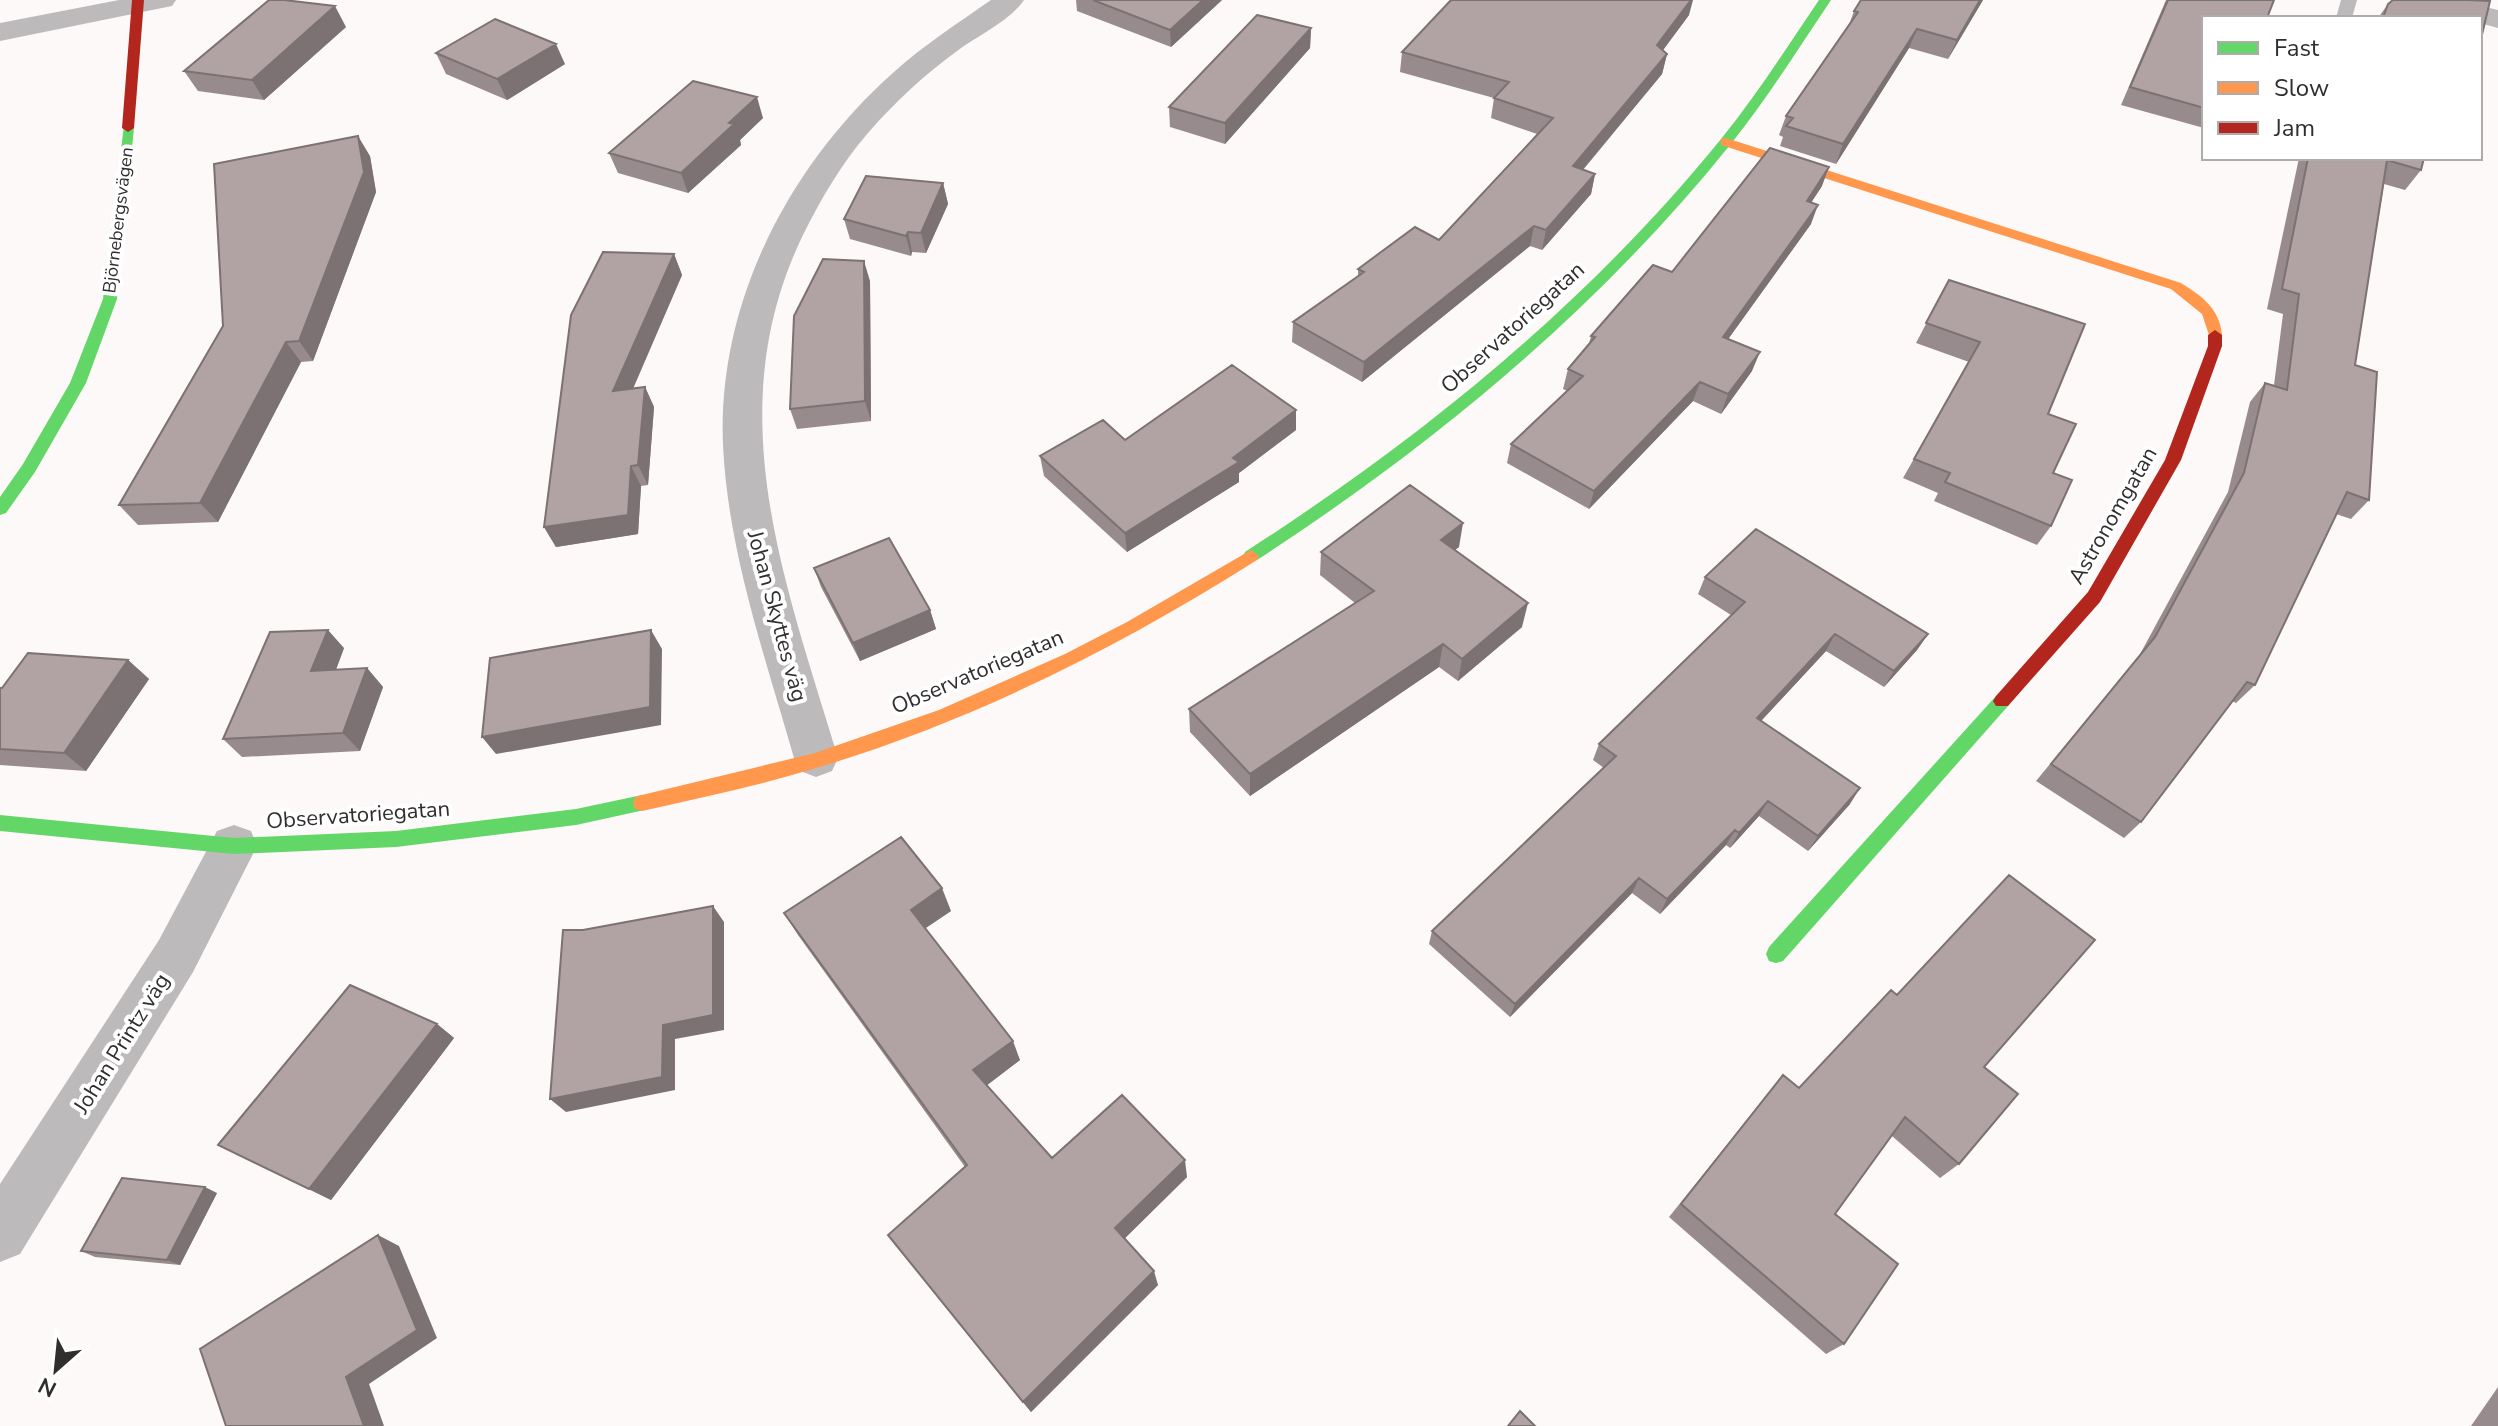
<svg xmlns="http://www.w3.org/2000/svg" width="2498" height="1426" viewBox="0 0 2498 1426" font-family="'Nunito Sans',sans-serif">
<rect width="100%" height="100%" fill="#fdf9f9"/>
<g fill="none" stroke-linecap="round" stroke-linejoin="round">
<path fill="#bcbaba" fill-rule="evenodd" d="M 2341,0 L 2357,0 L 2352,18 L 2336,18 Z"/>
<path fill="#bcbaba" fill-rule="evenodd" d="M 119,0 L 176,0 L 172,6 L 162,8 L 0,41 L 0,23 Z
M 991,0 L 1024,0 C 1010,21 977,36 957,51 C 924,75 894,103 868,133 C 841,164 821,199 803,235 C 717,412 786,584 838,758 L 832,771 L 816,777 L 800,771 L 794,758 C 765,656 728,552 723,445 C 717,303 789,165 894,72 C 924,45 958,23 991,0 Z
M 2407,0 L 2455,0 L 2498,10 L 2498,28 L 2480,23 L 2480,18 L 2459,18 L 2411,6 Z
M 234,825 L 251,831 L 257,846 L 193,972 L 20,1254 L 0,1262 L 0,1184 L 159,940 L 217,831 Z"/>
<path fill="#63d668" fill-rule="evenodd" d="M 1819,0 L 1831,0 C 1798,49 1767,99 1730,145 C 1597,310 1434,445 1257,560 L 1245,560 L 1243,556 L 1245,552 C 1423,437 1587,304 1721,139 C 1757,95 1787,47 1819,0 Z
M 124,125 L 134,128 L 117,299 L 86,383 L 35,472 L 6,513 L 0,515 L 0,497 L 23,464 L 70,383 L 103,299 Z
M 2002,694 L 2008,696 L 2011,701 L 2008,706 L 1783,961 L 1776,963 L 1769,961 L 1766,954 L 1769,947 L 1996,696 Z
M 642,795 L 649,797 L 651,803 L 649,809 L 576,825 L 396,847 L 234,854 L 0,831 L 0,815 L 234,838 L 396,831 L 576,809 Z"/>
<path fill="#ff974d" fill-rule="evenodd" d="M 1726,138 L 2181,283 C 2202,296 2220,309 2222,335 L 2220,338 L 2210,338 L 2202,314 L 2171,289 L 1721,145 L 1721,139 Z
M 1251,550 L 1259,556 L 1257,560 C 1118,648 971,722 813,769 C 757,786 699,798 642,811 L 635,809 L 633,803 L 635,797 L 642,795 L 815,753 L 939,710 L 1065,654 L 1127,622 Z"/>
<path fill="#b3261e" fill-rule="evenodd" d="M 132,0 L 144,0 L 134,128 L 128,132 L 122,128 Z
M 2215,330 L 2222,335 L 2222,346 L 2181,460 L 2100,602 L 2008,706 L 1996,706 L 1993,701 L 1996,696 L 2088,592 L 2165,460 L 2208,346 L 2208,335 Z"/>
</g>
<path fill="#988b8d" d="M 1076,0 L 1222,0 L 1171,47 L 1077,11 Z
M 1861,0 L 1983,0 L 1948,59 L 1909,48 L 1836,164 L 1780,146 L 1783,137 L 1779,135 L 1786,116 L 1849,25 L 1854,11 Z
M 2166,0 L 2274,0 L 2204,18 L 2204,128 L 2121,105 Z
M 2393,0 L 2482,0 L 2480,18 L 2378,18 L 2388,4 Z
M 1689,15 L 1663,50 L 1667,54 L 1662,74 L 1583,170 L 1595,174 L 1591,194 L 1542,250 L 1530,246 L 1362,382 L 1292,342 L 1293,322 L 1358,276 L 1358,269 L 1439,240 L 1537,134 L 1491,118 L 1494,98 L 1400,72 L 1402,52 Z
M 346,27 L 264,100 L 198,91 L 184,71 Z
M 1311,28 L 1310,48 L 1225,144 L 1170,127 L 1169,107 Z
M 436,53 L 565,64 L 507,100 L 446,74 Z
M 763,118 L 740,140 L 741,145 L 688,193 L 618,173 L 609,153 Z
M 370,156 L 376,192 L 313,361 L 301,362 L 218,522 L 138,525 L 119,505 Z
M 2299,158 L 2424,158 L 2421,170 L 2405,190 L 2384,184 L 2355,365 L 2369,500 L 2351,519 L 2336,514 L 2255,685 L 2236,703 L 2232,701 L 2141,822 L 2124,838 L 2036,781 L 2139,656 L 2228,492 L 2250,402 L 2265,383 L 2274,385 L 2283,314 L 2267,309 Z
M 943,183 L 948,204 L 926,253 L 912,252 L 911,256 L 850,239 L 844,219 Z
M 1822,186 L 1811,202 L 1811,224 L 1728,339 L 1752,371 L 1721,414 L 1693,401 L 1589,509 L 1507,463 L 1511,444 L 1567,391 L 1563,389 L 1568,369 L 1589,344 L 1591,336 L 1672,272 Z
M 674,254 L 682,275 L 633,389 L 645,387 L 654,407 L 648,485 L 641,486 L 638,534 L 556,547 L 544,527 Z
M 1949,280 L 2048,414 L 2053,473 L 2051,526 L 2037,545 L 1934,501 L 1938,493 L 1903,478 L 1969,362 L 1916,343 Z
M 870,281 L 871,421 L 797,429 L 790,409 Z
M 1296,410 L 1296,430 L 1239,473 L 1239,482 L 1127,552 L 1044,476 L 1040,456 Z
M 1459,547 L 1454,550 L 1522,627 L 1458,681 L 1439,667 L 1250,796 L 1190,732 L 1189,709 L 1355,603 L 1320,575 L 1321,552 Z
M 814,568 L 930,610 L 936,629 L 860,661 L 821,587 Z
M 1705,577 L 1928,634 L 1917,650 L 1884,687 L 1826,651 L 1761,721 L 1850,804 L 1808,851 L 1759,816 L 1730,848 L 1726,845 L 1660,914 L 1632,893 L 1510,1017 L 1429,944 L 1432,931 L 1604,768 L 1593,760 L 1599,744 L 1731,615 L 1698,594 Z
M 344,648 L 336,670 L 367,668 L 383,687 L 360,751 L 242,757 L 223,739 Z
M 128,660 L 149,679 L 86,771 L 0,765 L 0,688 Z
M 951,911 L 925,928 L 1020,1060 L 987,1085 L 1052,1158 L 1187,1177 L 1125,1238 L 1158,1285 L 1031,1412 L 888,1235 L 965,1167 L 798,935 L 784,913 Z
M 437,1024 L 454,1038 L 331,1200 L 218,1145 Z
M 1984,1067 L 1959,1164 L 1940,1178 L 1892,1136 L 1835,1214 L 1844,1344 L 1826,1354 L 1669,1217 L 1783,1075 L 1799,1088 Z
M 217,1193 L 180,1265 L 95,1257 L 81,1251 Z
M 2498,1387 L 2498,1426 L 2471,1426 Z"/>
<path fill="#7c7173" d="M 1203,0 L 1222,0 L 1171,47 L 1170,30 Z
M 1691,0 L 1693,0 L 1689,15 L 1652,65 L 1657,45 Z
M 1980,0 L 1983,0 L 1948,59 L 1957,40 Z
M 335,6 L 346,27 L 264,100 L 252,80 Z
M 1311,28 L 1310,48 L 1225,144 L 1225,123 Z
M 1917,29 L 1909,48 L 1836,164 L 1843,144 Z
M 556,44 L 565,64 L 507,100 L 497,79 Z
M 1667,54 L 1662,74 L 1569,186 L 1573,166 Z
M 757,97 L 763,118 L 740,140 L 741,145 L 688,193 L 681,173 L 729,123 Z
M 358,136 L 370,156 L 376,192 L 313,361 L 299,341 Z
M 1829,167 L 1822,186 L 1800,220 L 1807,201 Z
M 1595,174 L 1591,194 L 1542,250 L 1546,230 Z
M 943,183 L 948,204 L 926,253 L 921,233 Z
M 1818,205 L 1811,224 L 1716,356 L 1723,337 Z
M 1534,226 L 1530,246 L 1362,382 L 1364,362 Z
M 908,232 L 912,252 L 911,256 L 906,236 Z
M 674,254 L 682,275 L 623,411 L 613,391 Z
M 864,261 L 870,281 L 871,421 L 865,401 Z
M 286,342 L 301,362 L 218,522 L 200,503 Z
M 1760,352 L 1752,371 L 1721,414 L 1728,394 Z
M 1700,382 L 1693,401 L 1589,509 L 1594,491 Z
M 645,387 L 654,407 L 648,485 L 638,465 Z
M 1296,410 L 1296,430 L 1239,473 L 1239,482 L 1127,552 L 1125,533 L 1233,458 Z
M 631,466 L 641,486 L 638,534 L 556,547 L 544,527 Z
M 1463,523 L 1459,547 L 1437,564 L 1441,540 Z
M 1528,603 L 1522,627 L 1458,681 L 1462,659 Z
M 930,610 L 936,629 L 860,661 L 853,643 Z
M 328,630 L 344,648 L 328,690 L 311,671 Z
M 651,630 L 662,649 L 661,725 L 496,754 L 482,737 Z
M 1835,634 L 1826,651 L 1749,734 L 1757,718 Z
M 1928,634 L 1917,650 L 1884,687 L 1894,671 Z
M 1443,644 L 1439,667 L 1250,796 L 1250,774 Z
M 128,660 L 149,679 L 86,771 L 64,753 Z
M 367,668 L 383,687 L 360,751 L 343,733 Z
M 1860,788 L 1850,804 L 1808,851 L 1818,836 Z
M 1768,801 L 1759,816 L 1730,848 L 1739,833 Z
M 1735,830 L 1726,845 L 1660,914 L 1667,899 Z
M 1639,878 L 1632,893 L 1510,1017 L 1515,1004 Z
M 942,888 L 951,911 L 920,932 L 911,910 Z
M 713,906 L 724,922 L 724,1030 L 675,1039 L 675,1090 L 566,1112 L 550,1099 Z
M 437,1024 L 454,1038 L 331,1200 L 309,1189 Z
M 1013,1041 L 1020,1060 L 982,1089 L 973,1070 Z
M 1185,1160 L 1187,1177 L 1120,1243 L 1115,1228 Z
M 205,1187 L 217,1193 L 180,1265 L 167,1260 Z
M 378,1235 L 399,1246 L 437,1338 L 369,1384 L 384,1426 L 364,1426 L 346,1377 Z
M 1154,1271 L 1158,1285 L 1031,1412 L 1023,1402 Z"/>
<path fill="#b1a2a4" stroke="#7c7173" stroke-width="2" d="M 269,0 L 284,0 L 335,6 L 252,80 L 184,71 Z
M 1093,0 L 1203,0 L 1170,30 Z
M 1451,0 L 1691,0 L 1657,45 L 1667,54 L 1573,166 L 1595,174 L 1546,230 L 1534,226 L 1364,362 L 1293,322 L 1364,272 L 1358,269 L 1415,227 L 1439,240 L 1553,118 L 1494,98 L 1509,82 L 1402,52 Z
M 1861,0 L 1980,0 L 1957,40 L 1917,29 L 1843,144 L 1786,126 L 1793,118 L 1786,116 L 1858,12 L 1854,11 Z
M 2168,0 L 2274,0 L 2267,18 L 2204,18 L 2204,108 L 2130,87 Z
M 2393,0 L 2468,0 L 2490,1 L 2480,43 L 2480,18 L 2383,18 L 2388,4 Z
M 1257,15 L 1311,28 L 1225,123 L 1169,107 Z
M 495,19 L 556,44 L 497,79 L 436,53 Z
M 693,81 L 757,97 L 729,123 L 734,124 L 681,173 L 609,153 Z
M 358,136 L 364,172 L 299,341 L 286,342 L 200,503 L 119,505 L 223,326 L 214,164 Z
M 1770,148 L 1829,167 L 1807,201 L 1818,205 L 1723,337 L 1760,352 L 1728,394 L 1700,382 L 1594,491 L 1511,444 L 1583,376 L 1568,369 L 1595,337 L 1591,336 L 1653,265 L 1672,272 Z
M 2308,158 L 2424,158 L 2421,170 L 2387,160 L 2355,365 L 2377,372 L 2369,500 L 2347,492 L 2255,685 L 2247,682 L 2141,822 L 2051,764 L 2155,637 L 2244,473 L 2265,383 L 2287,390 L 2299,294 L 2282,289 Z
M 866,176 L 943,183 L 921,233 L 908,232 L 906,236 L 844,219 Z
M 603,252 L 674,254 L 613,391 L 645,387 L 638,465 L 631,466 L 628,515 L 544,527 L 571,315 Z
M 823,259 L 864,261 L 865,401 L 790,409 L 794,316 Z
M 1949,280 L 2085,324 L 2048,414 L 2076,424 L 2053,473 L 2072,480 L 2051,526 L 1945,482 L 1950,473 L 1914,459 L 1980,342 L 1926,323 Z
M 1232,365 L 1296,410 L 1233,458 L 1239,462 L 1125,533 L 1040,456 L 1103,420 L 1125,440 Z
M 1410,485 L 1463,523 L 1441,540 L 1528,603 L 1462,659 L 1443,644 L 1250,774 L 1189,709 L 1374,591 L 1321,552 Z
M 1756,529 L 1928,634 L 1894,671 L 1835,634 L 1757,718 L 1860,788 L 1818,836 L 1768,801 L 1739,833 L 1735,830 L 1667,899 L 1639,878 L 1515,1004 L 1432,931 L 1616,756 L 1599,744 L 1745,602 L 1705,577 Z
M 889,538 L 930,610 L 853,643 L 814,568 Z
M 328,630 L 311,671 L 367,668 L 343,733 L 223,739 L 270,632 Z
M 651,630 L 650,707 L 482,737 L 490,658 Z
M 28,653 L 128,660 L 64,753 L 0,749 L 0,688 L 2,688 Z
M 901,837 L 942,888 L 911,910 L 1013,1041 L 973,1070 L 1052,1158 L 1122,1095 L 1185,1160 L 1115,1228 L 1154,1271 L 1023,1402 L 888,1235 L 967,1165 L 784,913 Z
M 2009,875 L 2095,940 L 1984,1067 L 2018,1094 L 1959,1164 L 1905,1117 L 1835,1214 L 1898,1264 L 1844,1344 L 1681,1204 L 1783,1075 L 1799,1088 L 1891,990 L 1897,995 Z
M 713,906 L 713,1015 L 663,1025 L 662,1077 L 550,1099 L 563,930 L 583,930 Z
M 350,985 L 437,1024 L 309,1189 L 218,1145 Z
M 122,1178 L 205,1187 L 167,1260 L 81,1251 Z
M 378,1235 L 417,1330 L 346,1377 L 364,1426 L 226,1426 L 200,1349 Z
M 1520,1411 L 1535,1426 L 1508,1426 Z"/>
<g text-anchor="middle" stroke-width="8" stroke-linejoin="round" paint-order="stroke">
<g font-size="18" fill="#312e2e" stroke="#fff">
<text transform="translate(118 220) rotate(-83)" y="6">Björnebergsvägen</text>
</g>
<g font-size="22" fill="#312e2e" stroke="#fff">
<text transform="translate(1512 327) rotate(-42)" y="8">Observatoriegatan</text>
<text transform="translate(2112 515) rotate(-60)" y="8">Astronomgatan</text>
<text transform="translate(778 616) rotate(75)" y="8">Johan Skyttes väg</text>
<text transform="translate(977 671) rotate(-23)" y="8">Observatoriegatan</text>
<text transform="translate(358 814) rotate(-4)" y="8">Observatoriegatan</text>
<text transform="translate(121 1043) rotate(-58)" y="8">Johan Printz väg</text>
</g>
</g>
<rect x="2202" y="16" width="280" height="144" fill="#ffffff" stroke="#adabab" stroke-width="2"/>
<rect x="2218" y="42" width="40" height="12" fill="#63d668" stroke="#adabab" stroke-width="2"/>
<text x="2274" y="56" font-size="24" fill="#312e2e">Fast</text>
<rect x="2218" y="82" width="40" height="12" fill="#ff974d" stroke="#adabab" stroke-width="2"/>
<text x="2274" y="96" font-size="24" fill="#312e2e">Slow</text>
<rect x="2218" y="122" width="40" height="12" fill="#b3261e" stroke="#adabab" stroke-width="2"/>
<text x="2274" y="136" font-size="24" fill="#312e2e">Jam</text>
<g transform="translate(56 1370) rotate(207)" stroke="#ffffff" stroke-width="6" paint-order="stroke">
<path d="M0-6L14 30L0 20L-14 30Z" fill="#312e2e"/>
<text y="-12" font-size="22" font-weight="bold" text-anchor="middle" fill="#312e2e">N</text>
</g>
</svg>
